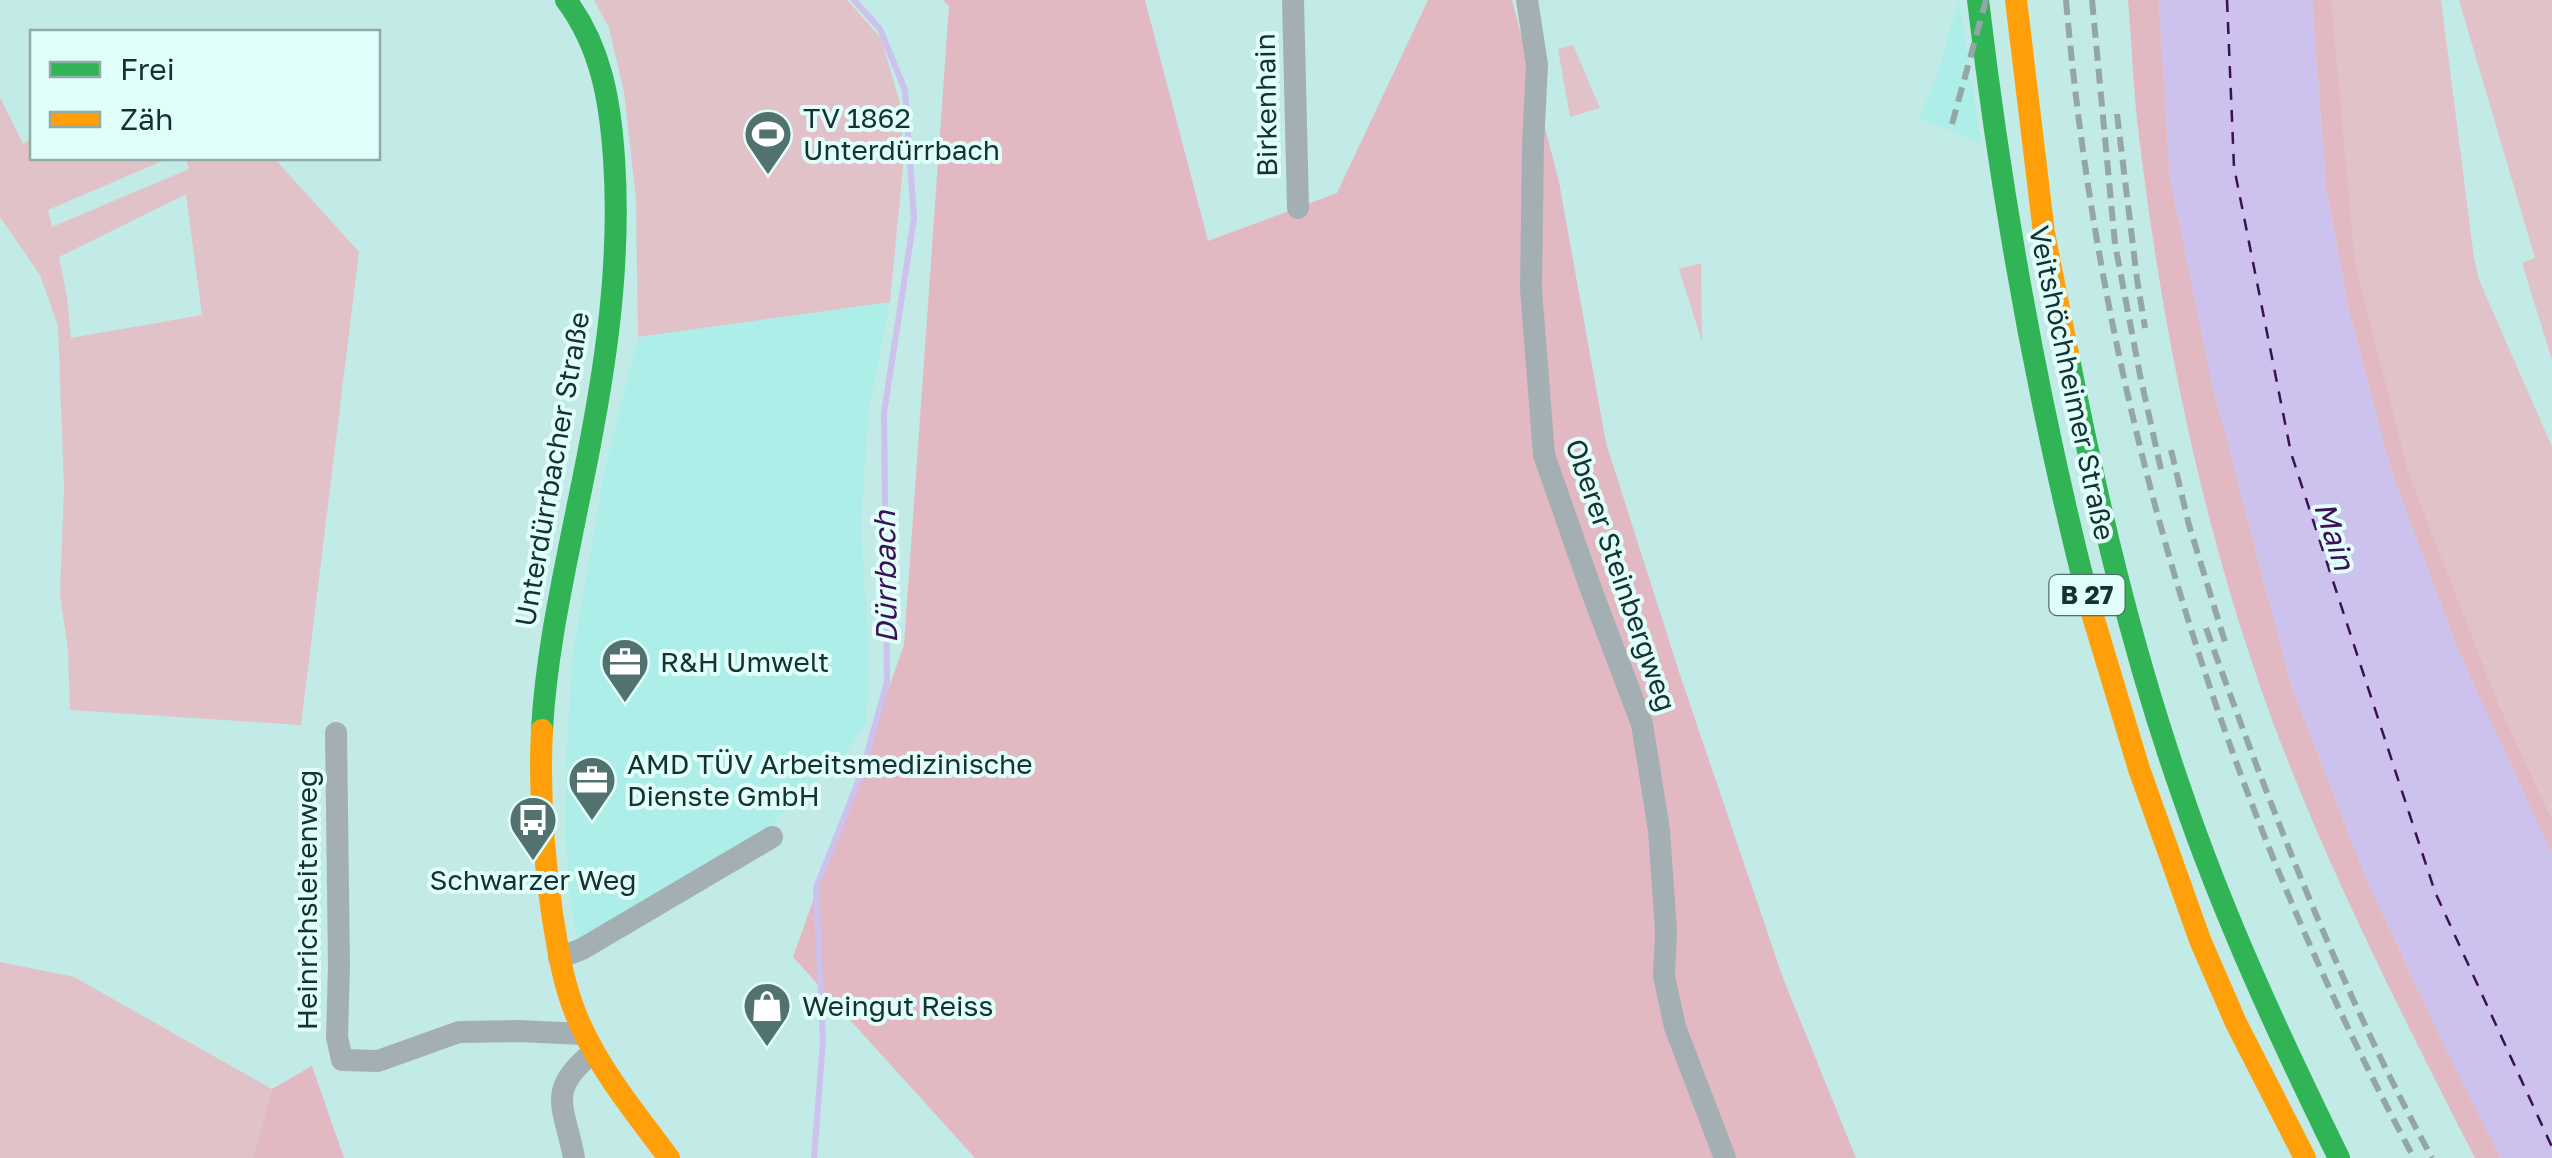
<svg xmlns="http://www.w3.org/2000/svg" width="2552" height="1158" viewBox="0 0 2552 1158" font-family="'Golos Text',sans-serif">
<rect width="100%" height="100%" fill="#c2eae6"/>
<path fill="#aeeee9" d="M 1959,0 L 1981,143 L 1919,118 L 1937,76 Z
M 890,302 L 868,413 L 861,527 L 869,654 L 866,724 L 839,763 L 802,791 L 763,835 L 583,938 L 576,937 L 570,890 L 565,827 L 567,743 L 573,654 L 605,469 L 638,337 Z"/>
<path fill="#e0c2c8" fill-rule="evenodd" d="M 594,0 L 847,0 L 881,38 L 899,100 L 904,156 L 890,302 L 638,337 L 636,198 L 624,92 L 609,28 Z
M 2312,0 L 2441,0 L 2474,258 L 2479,280 L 2552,447 L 2552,854 L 2457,648 L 2349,311 Z
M 2459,0 L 2552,0 L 2552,360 L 2522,263 L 2535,258 Z
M 1573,45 L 1600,108 L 1570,117 L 1558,49 Z
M 0,97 L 23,144 L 32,138 L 32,158 L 169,158 L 48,210 L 52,227 L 189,169 L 185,158 L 274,158 L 359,252 L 301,725 L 70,710 L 68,650 L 60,595 L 64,487 L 58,326 L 40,275 L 0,217 ZM 186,194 L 202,315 L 71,338 L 67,297 L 59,257 Z
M 1701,263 L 1702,342 L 1679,269 Z
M 0,962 L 74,977 L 272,1089 L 253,1158 L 0,1158 Z"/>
<path fill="#e2b9c3" d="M 943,0 L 1145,0 L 1208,241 L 1337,193 L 1428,0 L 1512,0 L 1559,182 L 1606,443 L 1680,675 L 1783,978 L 1856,1158 L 975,1158 L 793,957 L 904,645 L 949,6 Z
M 2128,0 L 2159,0 L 2170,176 L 2212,383 L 2291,685 L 2367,880 L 2445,1047 L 2501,1158 L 2475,1158 C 2403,1017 2330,874 2274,725 C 2204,536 2163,336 2139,136 C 2133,91 2132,45 2128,0 Z
M 2312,0 L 2331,0 L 2355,264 L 2409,475 L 2499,706 L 2552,820 L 2552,854 L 2457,648 L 2391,470 L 2349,311 L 2326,188 Z
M 312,1066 L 344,1158 L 253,1158 L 272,1089 Z"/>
<path fill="#cdc1ee" d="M 2159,0 L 2312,0 L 2326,188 L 2349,311 L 2391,470 L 2457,648 L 2552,854 L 2552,1158 L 2501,1158 L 2445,1047 L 2367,880 L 2291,685 L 2212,383 L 2170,176 Z"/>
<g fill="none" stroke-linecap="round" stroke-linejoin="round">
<path stroke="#cdc1ee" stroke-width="6" d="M 814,1158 L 823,1041 L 816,888 L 862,772 L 887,682 L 884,413 L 914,218 L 905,90 L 880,29 L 854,0"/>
<path stroke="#3a1155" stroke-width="2.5" stroke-dasharray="12 10" stroke-linecap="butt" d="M 2227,0 L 2234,167 L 2291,453 L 2435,892 L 2552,1147"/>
<path stroke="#a4afb4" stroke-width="22" d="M 1293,0 L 1298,208
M 1527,0 L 1537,65 L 1533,144 L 1531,289 L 1544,455 L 1592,592 L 1642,724 L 1659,830 L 1666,931 L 1664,976 L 1675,1027 L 1725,1158
M 336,733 L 339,966 L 337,1037 L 342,1060 L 378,1061 L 459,1032 L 518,1031 L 583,1034
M 559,958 L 582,949 L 772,837
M 574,1158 C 565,1107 545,1092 592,1053"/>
<path stroke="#30b455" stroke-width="22" d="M 1978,0 C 2002,204 2038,404 2089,603
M 2068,354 C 2097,501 2131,647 2180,788 C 2223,915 2280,1038 2339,1158
M 542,730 C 546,654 563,579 578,504 C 602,390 622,275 614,158 C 610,100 601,47 566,0"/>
<path stroke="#ff9f0a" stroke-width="22" d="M 2016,0 L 2044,233 L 2068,354
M 2089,603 L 2139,769 L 2200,940 L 2236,1023 L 2305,1158
M 542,730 C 539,791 543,852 552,913 C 558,951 564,989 580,1024 C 602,1073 637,1115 669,1158"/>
<path stroke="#94a6a8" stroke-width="6" stroke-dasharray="15 8" stroke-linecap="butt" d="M 2066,0 C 2101,405 2222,801 2414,1158
M 2092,0 L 2115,244 L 2140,375 L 2162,474
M 2117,114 L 2137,279 L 2145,328
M 1952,124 L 1986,0
M 2171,450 L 2189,525 L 2225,642
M 2206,628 C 2271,809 2340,989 2432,1158"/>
</g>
<defs>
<g id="stadium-pin" transform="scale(2.5)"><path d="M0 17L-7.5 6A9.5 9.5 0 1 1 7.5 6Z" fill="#51726f" stroke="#e2fefb"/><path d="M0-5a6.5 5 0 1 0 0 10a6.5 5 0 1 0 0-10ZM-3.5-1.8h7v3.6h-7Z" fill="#fff"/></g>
<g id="office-pin" transform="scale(2.5)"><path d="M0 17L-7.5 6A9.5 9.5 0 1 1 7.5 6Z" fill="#51726f" stroke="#e2fefb"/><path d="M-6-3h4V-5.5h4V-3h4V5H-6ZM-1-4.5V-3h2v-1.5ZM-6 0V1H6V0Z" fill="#fff"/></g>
<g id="bus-pin" transform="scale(2.5)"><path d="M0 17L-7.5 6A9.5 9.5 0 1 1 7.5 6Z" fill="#51726f" stroke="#e2fefb"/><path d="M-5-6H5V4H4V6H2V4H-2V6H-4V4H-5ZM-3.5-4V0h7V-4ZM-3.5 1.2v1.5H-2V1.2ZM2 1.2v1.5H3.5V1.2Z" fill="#fff"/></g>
<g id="shop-pin" transform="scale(2.5)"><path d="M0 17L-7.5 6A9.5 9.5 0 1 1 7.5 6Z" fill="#51726f" stroke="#e2fefb"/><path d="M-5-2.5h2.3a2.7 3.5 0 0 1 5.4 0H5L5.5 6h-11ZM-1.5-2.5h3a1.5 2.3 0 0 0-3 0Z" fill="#fff"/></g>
</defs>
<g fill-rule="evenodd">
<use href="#stadium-pin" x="768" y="134"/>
<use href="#office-pin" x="625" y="662"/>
<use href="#office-pin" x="592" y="780"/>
<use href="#bus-pin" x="533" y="820"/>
<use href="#shop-pin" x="767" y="1006"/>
</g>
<g text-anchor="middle" stroke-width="8" stroke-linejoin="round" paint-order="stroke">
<rect fill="#e2fefb" stroke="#526f6c" stroke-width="2.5" x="2049.5" y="575" width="75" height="40" rx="8"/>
<g font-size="25" font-weight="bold" fill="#14322f">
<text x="2087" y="604">B 27</text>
</g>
<g font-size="28" fill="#14322f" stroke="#e2fefb">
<text transform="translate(1266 105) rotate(-91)" y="10">Birkenhain</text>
<text transform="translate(2072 383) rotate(78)" y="10">Veitshöchheimer Straße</text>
<text transform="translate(552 469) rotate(-80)" y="10">Unterdürrbacher Straße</text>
<text transform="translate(1621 575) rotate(71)" y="10">Oberer Steinbergweg</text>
<text transform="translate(307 900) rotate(-90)" y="10">Heinrichsleitenweg</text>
</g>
<g font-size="28" fill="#14322f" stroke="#e2fefb" text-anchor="start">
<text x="803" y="128">TV 1862<tspan x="803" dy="32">Unterdürrbach</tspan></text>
<text x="660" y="672">R&amp;H Umwelt</text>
<text x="627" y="774">AMD TÜV Arbeitsmedizinische<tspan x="627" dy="32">Dienste GmbH</tspan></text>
<text x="533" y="890" text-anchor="middle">Schwarzer Weg</text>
<text x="802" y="1016">Weingut Reiss</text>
</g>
<g font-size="30" font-style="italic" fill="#3a1155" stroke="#e2fefb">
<text transform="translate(2334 536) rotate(72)" y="10">Main</text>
<text transform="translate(886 577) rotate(-91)" y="10">Dürrbach</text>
</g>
</g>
<rect x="30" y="30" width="350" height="130" fill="#e2fefb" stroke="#90aca9" stroke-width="2.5"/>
<rect x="50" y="62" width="50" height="15" fill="#30b455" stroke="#90aca9" stroke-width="2.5"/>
<text x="120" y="80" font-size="30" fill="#14322f">Frei</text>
<rect x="50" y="112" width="50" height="15" fill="#ff9f0a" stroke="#90aca9" stroke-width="2.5"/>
<text x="120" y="130" font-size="30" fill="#14322f">Zäh</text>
</svg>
